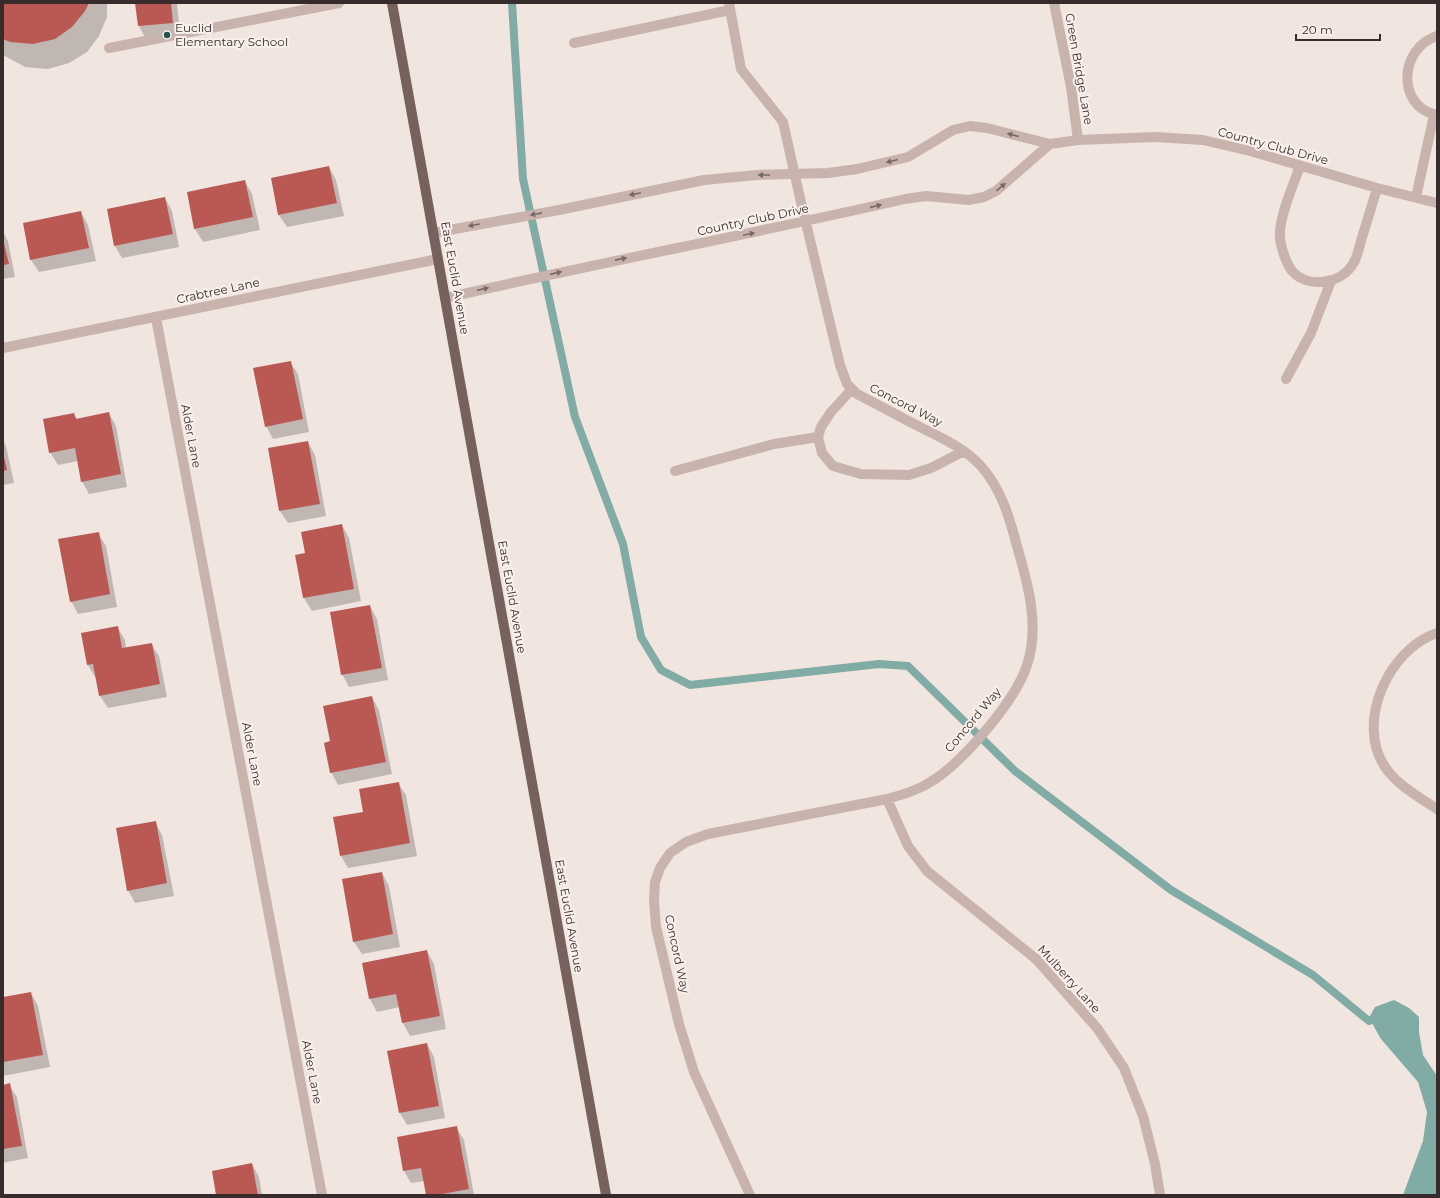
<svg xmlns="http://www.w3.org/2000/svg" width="1440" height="1198" viewBox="0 0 1440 1198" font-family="Montserrat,sans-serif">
<rect width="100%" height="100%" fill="#f1e5e0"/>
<path fill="#81aba5" d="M 1394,1000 L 1409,1008 L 1419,1017 L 1419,1032 L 1423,1055 L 1437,1076 L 1437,1195 L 1403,1195 L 1423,1141 L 1427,1112 L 1418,1082 L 1381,1039 L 1369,1018 L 1375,1007 Z"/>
<path fill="#0003" d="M 3,3 L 107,3 L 107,17 L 99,36 L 87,52 L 69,63 L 48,69 L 25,67 L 3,55 Z
M 136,3 L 177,3 L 180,35 L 146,39 L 139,26 Z
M 329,167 L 336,180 L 344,216 L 287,227 L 279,215 L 272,179 Z
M 245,181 L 252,194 L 260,230 L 203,242 L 195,229 L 188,193 Z
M 165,198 L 172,211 L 179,247 L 122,258 L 115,246 Z
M 81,212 L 88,225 L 96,261 L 39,272 L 31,260 L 24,224 Z
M 3,232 L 8,241 L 15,277 L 3,279 Z
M 290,362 L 298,374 L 309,432 L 273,439 L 266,426 Z
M 109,413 L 116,426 L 127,487 L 89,494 L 82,481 L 78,461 L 58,465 L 50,452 L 74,414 L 77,419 Z
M 3,440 L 6,446 L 14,483 L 3,485 Z
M 308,442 L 315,455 L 326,516 L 288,523 L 280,511 Z
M 342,525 L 349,538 L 361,601 L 312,611 L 304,598 L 297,556 L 306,554 Z
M 98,533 L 106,546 L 117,607 L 78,614 L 71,601 Z
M 370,606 L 377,619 L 388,680 L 349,687 L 342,674 Z
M 117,627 L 125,640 L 126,649 L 151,644 L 159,656 L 167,697 L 108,708 L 100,696 L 97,677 L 95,677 L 88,665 Z
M 372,697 L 379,710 L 392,774 L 338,785 L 331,772 L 331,742 Z
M 398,783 L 406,795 L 417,856 L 348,868 L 341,856 L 365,812 Z
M 155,822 L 162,835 L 174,896 L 135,903 L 128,890 Z
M 382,873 L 389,886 L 400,947 L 362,954 L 354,942 Z
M 427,951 L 434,964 L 446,1029 L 410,1036 L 403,1023 L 400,1007 L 377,1012 L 370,999 Z
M 31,993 L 38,1006 L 50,1067 L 3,1076 L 3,998 Z
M 427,1044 L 434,1057 L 445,1118 L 407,1125 L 400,1113 Z
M 9,1085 L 17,1097 L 28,1158 L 3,1163 L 3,1086 Z
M 456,1127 L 464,1140 L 474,1195 L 427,1195 L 425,1181 L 411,1183 L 404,1171 Z
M 252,1164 L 259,1177 L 262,1195 L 217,1195 Z"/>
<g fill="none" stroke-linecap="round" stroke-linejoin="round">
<path stroke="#81aba5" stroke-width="8" d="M 512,3 L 523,179 L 575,417 L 623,544 L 641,637 L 661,670 L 690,685 L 879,664 L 908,666 L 1015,771 L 1171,890 L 1313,975 L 1369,1021"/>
</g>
<path fill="#ba5954" d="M 3,3 L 89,3 L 85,11 L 72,27 L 55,39 L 33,44 L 10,42 L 3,39 Z
M 135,3 L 171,3 L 173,23 L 138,26 Z
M 329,166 L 337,203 L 278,215 L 271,178 Z
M 245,180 L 253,217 L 194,229 L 187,192 Z
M 165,197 L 173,234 L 114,246 L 107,209 Z
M 81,211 L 89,248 L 30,260 L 23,223 Z
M 3,239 L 9,264 L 3,265 Z
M 291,361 L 303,419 L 265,427 L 253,368 Z
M 109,412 L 121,474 L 81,482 L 75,448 L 49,453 L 43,419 L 74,413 L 76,419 Z
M 308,441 L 320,504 L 279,511 L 268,448 Z
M 3,452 L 7,470 L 3,471 Z
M 342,524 L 354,589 L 303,598 L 295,555 L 305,553 L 301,532 Z
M 99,532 L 110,594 L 70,602 L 58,539 Z
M 370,605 L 382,668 L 341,675 L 330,612 Z
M 118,626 L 122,648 L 152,643 L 160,684 L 99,696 L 93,664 L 87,665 L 81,633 Z
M 372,696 L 386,762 L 330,773 L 324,743 L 330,741 L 323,706 Z
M 399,782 L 410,843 L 340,856 L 333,817 L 363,812 L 359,789 Z
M 156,821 L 167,883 L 127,891 L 116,828 Z
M 382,872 L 393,934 L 353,942 L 342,879 Z
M 427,950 L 440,1016 L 402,1023 L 396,994 L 369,999 L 362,963 Z
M 31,992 L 43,1055 L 3,1062 L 3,997 Z
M 427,1043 L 439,1106 L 399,1113 L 387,1051 Z
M 10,1083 L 22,1146 L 3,1149 L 3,1085 Z
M 457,1126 L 469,1189 L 437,1195 L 426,1195 L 421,1168 L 403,1171 L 397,1137 Z
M 252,1163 L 258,1195 L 216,1195 L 212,1171 Z"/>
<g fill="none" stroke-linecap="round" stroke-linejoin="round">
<path stroke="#c8b4ad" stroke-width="10" d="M 729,3 L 741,69 L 783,122 L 800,198
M 574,43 L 730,10
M 109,48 L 339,3
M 1286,379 L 1311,333 L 1331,281"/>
<path stroke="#c8b4ad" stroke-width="10" d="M 1054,3 L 1071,87 L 1078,140
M 1437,36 C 1399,48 1396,107 1437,115
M 1300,166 C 1293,186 1278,219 1280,239 C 1282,250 1286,263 1292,271 C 1308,289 1341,284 1353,264 C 1357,258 1359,248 1361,241 C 1366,224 1372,206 1377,188
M 1416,197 L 1434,115
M 433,233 L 559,210 L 704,180 L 757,175 L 828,173 L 857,169 L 908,157 L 953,130 L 970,126 L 987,128 L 1050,144 L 1078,140 L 1155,137 L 1203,140 L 1250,151 L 1377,188 L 1437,203
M 445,298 C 598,263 752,234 905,199 L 926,196 L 969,200 L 984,197 L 996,191 L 1050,144
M 156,318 L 322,1195
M 3,348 L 438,259
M 852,389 L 831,412 L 821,427 L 818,437 L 822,453 L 833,466 L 861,474 L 909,475 L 931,468 L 964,451
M 675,471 L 774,444 L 818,437
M 1437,633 C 1389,649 1355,722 1385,767 C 1397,785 1419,797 1437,809
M 887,799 L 908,846 L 927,871 L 1036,959 L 1097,1028 L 1124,1068 L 1143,1116 L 1155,1164 L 1160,1195
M 750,1195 L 694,1072 L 679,1024 L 656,927 L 654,900 L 655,882 L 660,868 L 670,853 L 686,842 L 708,834 L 887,799 C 902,795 919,790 932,781 C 963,762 1016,700 1027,665 C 1040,626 1028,584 1017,546 C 1009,516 1001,488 980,465 C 964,448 942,438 922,428 C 900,417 879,405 857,394 L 847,384 L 840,365 L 800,198"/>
<path stroke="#77615d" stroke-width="10" d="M 392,3 L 606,1195"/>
</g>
<defs><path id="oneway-solid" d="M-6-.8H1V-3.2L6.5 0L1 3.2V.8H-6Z"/></defs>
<g fill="#786966">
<use href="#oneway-solid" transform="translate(1013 135) rotate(-165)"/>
<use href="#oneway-solid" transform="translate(892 161) rotate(166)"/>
<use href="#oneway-solid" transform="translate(764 175) rotate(180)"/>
<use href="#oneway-solid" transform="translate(1001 187) rotate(-41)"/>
<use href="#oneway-solid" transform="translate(635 194) rotate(168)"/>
<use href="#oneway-solid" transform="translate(876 206) rotate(-13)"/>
<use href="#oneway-solid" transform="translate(536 214) rotate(169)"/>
<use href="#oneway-solid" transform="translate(474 225) rotate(170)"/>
<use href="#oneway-solid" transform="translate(749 234) rotate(-12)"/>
<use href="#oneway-solid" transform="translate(621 259) rotate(-11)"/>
<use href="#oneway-solid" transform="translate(556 273) rotate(-13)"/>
<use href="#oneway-solid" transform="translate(483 289) rotate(-13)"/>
</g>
<circle fill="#24554e" stroke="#f9f0ec" stroke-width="1.5" cx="167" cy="35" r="4"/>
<g text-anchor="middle" stroke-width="4" stroke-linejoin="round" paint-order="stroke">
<g font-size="12" fill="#372c2b" stroke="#f9f0ec" text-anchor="start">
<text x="175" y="32">Euclid<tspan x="175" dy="14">Elementary School</tspan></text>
</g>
<g font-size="12" fill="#372c2b" stroke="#f9f0ec">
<text transform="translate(1079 69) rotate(80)" y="4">Green Bridge Lane</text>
<text transform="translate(1273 146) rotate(15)" y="4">Country Club Drive</text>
<text transform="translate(753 220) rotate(-12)" y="4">Country Club Drive</text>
<text transform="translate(455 278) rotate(80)" y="4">East Euclid Avenue</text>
<text transform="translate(218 291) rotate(-12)" y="4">Crabtree Lane</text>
<text transform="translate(906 405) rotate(27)" y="4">Concord Way</text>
<text transform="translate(191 436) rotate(79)" y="4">Alder Lane</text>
<text transform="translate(512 597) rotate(80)" y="4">East Euclid Avenue</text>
<text transform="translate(973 720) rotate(-50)" y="4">Concord Way</text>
<text transform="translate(252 754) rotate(79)" y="4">Alder Lane</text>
<text transform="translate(569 916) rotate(80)" y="4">East Euclid Avenue</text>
<text transform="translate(677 954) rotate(78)" y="4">Concord Way</text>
<text transform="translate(1069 979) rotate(48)" y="4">Mulberry Lane</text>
<text transform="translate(312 1072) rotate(79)" y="4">Alder Lane</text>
</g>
</g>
<rect width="1440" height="1198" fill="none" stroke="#372c2b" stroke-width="8"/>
<path d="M1296 34v6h84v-6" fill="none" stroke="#372c2b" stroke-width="2"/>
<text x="1302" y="34" font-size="12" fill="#372c2b" stroke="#f9f0ec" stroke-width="3" paint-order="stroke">20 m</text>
</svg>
